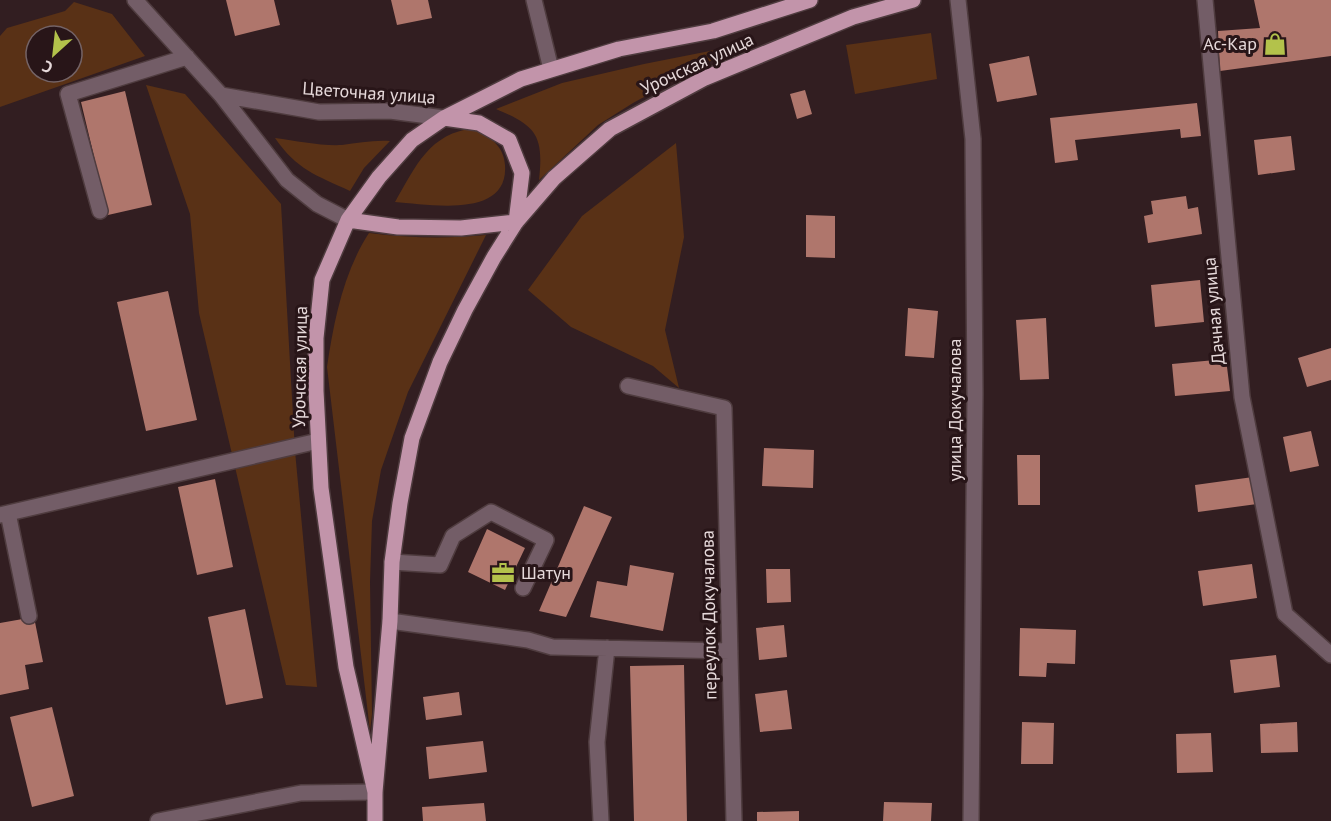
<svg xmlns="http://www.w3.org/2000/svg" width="1331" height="821" viewBox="0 0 1331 821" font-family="'PT Sans',sans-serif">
<rect width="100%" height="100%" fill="#321e21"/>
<path fill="#593116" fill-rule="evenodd" d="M 74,2 L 112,14 L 145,56 L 0,107 L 0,36 L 7,28 L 65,11 ZM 36,36 L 72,36 L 72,72 L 36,72 Z
M 931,33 L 937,79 L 855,94 L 846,45 Z
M 720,49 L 712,60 L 633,103 L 598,125 L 539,180 C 544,135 536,126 496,109 L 562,83 L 644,64 Z
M 146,85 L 185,94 L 281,204 L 295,451 L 317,687 L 286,685 L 199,313 L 190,214 Z
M 475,128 C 489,136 504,146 505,165 C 509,220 428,204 395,202 C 416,166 429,133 475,128 Z
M 275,138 C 297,141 320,146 342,145 C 358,143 373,140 390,141 L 364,168 L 350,191 C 316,175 297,170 275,138 Z
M 676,143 L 684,237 L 665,330 L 679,388 L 653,366 L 571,327 L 528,290 L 582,216 Z
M 369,233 C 409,238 446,239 486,235 L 408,392 L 381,470 L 372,521 L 370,582 L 372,714 L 370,731 L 327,367 C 334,321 343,273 369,233 Z"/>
<path fill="#af766c" d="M 226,0 L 274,0 L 280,25 L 235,36 Z
M 391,0 L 428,0 L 432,18 L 397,25 Z
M 1254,0 L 1331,0 L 1331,56 L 1220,71 L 1218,31 L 1260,28 Z
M 1029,56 L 1037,95 L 997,102 L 989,64 Z
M 805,90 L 812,114 L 797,119 L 790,94 Z
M 125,91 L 152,205 L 108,215 L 81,102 Z
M 1197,103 L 1201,136 L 1181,138 L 1180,129 L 1075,140 L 1078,160 L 1055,163 L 1050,118 Z
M 1291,136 L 1295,170 L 1258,175 L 1254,140 Z
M 1186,196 L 1188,209 L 1198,207 L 1202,234 L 1148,243 L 1144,216 L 1153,214 L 1151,201 Z
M 806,215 L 835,216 L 835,258 L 806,257 Z
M 1200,280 L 1204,322 L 1155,327 L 1151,285 Z
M 168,291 L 197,420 L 146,431 L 117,302 Z
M 908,308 L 938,311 L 934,358 L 905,356 Z
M 1046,318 L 1049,379 L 1020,380 L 1016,320 Z
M 1331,348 L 1331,380 L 1307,387 L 1298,358 Z
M 1226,359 L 1230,391 L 1175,396 L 1172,364 Z
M 1311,431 L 1319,466 L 1290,472 L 1283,437 Z
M 764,448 L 814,450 L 813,488 L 762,486 Z
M 1017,455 L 1040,455 L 1040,505 L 1018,505 Z
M 1253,477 L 1257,504 L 1198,512 L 1195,485 Z
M 215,479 L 233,567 L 197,575 L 178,487 Z
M 584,506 L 612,517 L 566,617 L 539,611 Z
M 487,529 L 525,548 L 505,590 L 468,572 Z
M 1252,564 L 1257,598 L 1203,606 L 1198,571 Z
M 630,565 L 674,573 L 663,631 L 590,617 L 597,581 L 627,586 Z
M 766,569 L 790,569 L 791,602 L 767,603 Z
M 245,609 L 263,698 L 226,705 L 208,617 Z
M 34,617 L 43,662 L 25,665 L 29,689 L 0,695 L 0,623 Z
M 784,625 L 787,657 L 759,660 L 756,628 Z
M 1020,628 L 1076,630 L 1075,664 L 1047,663 L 1046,677 L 1019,676 Z
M 1276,655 L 1280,687 L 1234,693 L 1230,660 Z
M 684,665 L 687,821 L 634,821 L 630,666 Z
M 787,690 L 792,729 L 760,732 L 755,694 Z
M 459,692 L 462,715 L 426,720 L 423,697 Z
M 52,707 L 74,796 L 32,807 L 10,717 Z
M 1022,722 L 1054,723 L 1053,764 L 1021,764 Z
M 1297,722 L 1298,752 L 1261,753 L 1260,724 Z
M 1211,733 L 1213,772 L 1177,773 L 1176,734 Z
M 483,741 L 487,772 L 429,779 L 426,747 Z
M 884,802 L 932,803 L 931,821 L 883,821 Z
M 484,803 L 486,821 L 423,821 L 422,807 Z
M 799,811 L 799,821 L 757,821 L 757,812 Z"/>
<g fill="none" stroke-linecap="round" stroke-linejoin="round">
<g stroke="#4f3c3f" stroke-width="18">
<path id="minor" d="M 135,0 L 221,95 L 287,180 L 317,204 L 348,220
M 534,0 L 551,69
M 958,0 L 973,139 L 975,394 L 971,821
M 1205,0 L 1242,397 L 1285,614 L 1331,655
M 221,95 L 319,112 L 390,111 L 444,118
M 100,211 L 68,94 L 187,57
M 628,386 L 724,408 L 734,821
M 8,513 L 29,616
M 0,515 L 318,441
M 392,562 L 440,565 L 453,536 L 491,512 L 546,540 L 523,588
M 390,621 L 528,640 L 552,647 L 730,651
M 158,821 L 301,793 L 375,792
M 601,821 L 597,742 L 607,648"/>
</g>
<g stroke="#4f3c3f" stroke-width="18">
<path id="major" d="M 348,220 L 398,227 L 461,228 L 516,222 L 522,173 L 509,140 L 479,123 L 444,118
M 375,792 L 346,667 L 321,488 L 316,391 L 316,338 L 322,280 L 348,220 L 379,177 L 412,140 L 444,118 L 521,79 L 619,49 L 713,31 L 810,0
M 375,821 L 375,792 L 390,621 L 392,562 L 400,503 L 412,438 L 440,362 L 465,310 L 494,257 L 516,222 L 554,178 L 610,129 L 705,78 L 853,17 L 913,0"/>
</g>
<use href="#minor" stroke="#735d67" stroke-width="15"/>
<use href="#major" stroke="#c294aa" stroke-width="15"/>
</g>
<defs>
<g id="shop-bare" transform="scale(1.8)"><path d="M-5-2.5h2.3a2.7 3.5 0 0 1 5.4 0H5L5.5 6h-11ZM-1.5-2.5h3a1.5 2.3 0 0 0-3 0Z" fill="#b3c24b" stroke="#281518" stroke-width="2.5" paint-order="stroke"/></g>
<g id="office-bare" transform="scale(1.8)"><path d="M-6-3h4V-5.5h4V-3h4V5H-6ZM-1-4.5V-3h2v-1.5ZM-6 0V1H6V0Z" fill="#b3c24b" stroke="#281518" stroke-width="2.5" paint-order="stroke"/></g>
</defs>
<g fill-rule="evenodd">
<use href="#shop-bare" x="1275" y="44"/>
<use href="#office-bare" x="503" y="573"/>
</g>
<g text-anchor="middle" stroke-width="6" stroke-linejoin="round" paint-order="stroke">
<g font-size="18" fill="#e6d9da" stroke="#281518" text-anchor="end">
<text x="1257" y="50">Ас-Кар</text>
<text x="521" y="579" text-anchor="start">Шатун</text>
</g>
<g font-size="18" fill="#e6d9da" stroke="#281518">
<text transform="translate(697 64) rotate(-25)" y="6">Урочская улица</text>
<text transform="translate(369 93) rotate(4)" y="6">Цветочная улица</text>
<text transform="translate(1214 311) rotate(-95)" y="6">Дачная улица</text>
<text transform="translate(300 367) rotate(-89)" y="6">Урочская улица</text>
<text transform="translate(955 410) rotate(-90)" y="6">улица Докучалова</text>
<text transform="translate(709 615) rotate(-91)" y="6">переулок Докучалова</text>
</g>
</g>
<g transform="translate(54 54) rotate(207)"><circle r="28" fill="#281518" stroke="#746366" stroke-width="1.5"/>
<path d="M0-4.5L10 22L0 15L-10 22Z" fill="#b3c24b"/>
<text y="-9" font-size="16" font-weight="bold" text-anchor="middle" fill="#e6d9da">С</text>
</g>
</svg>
